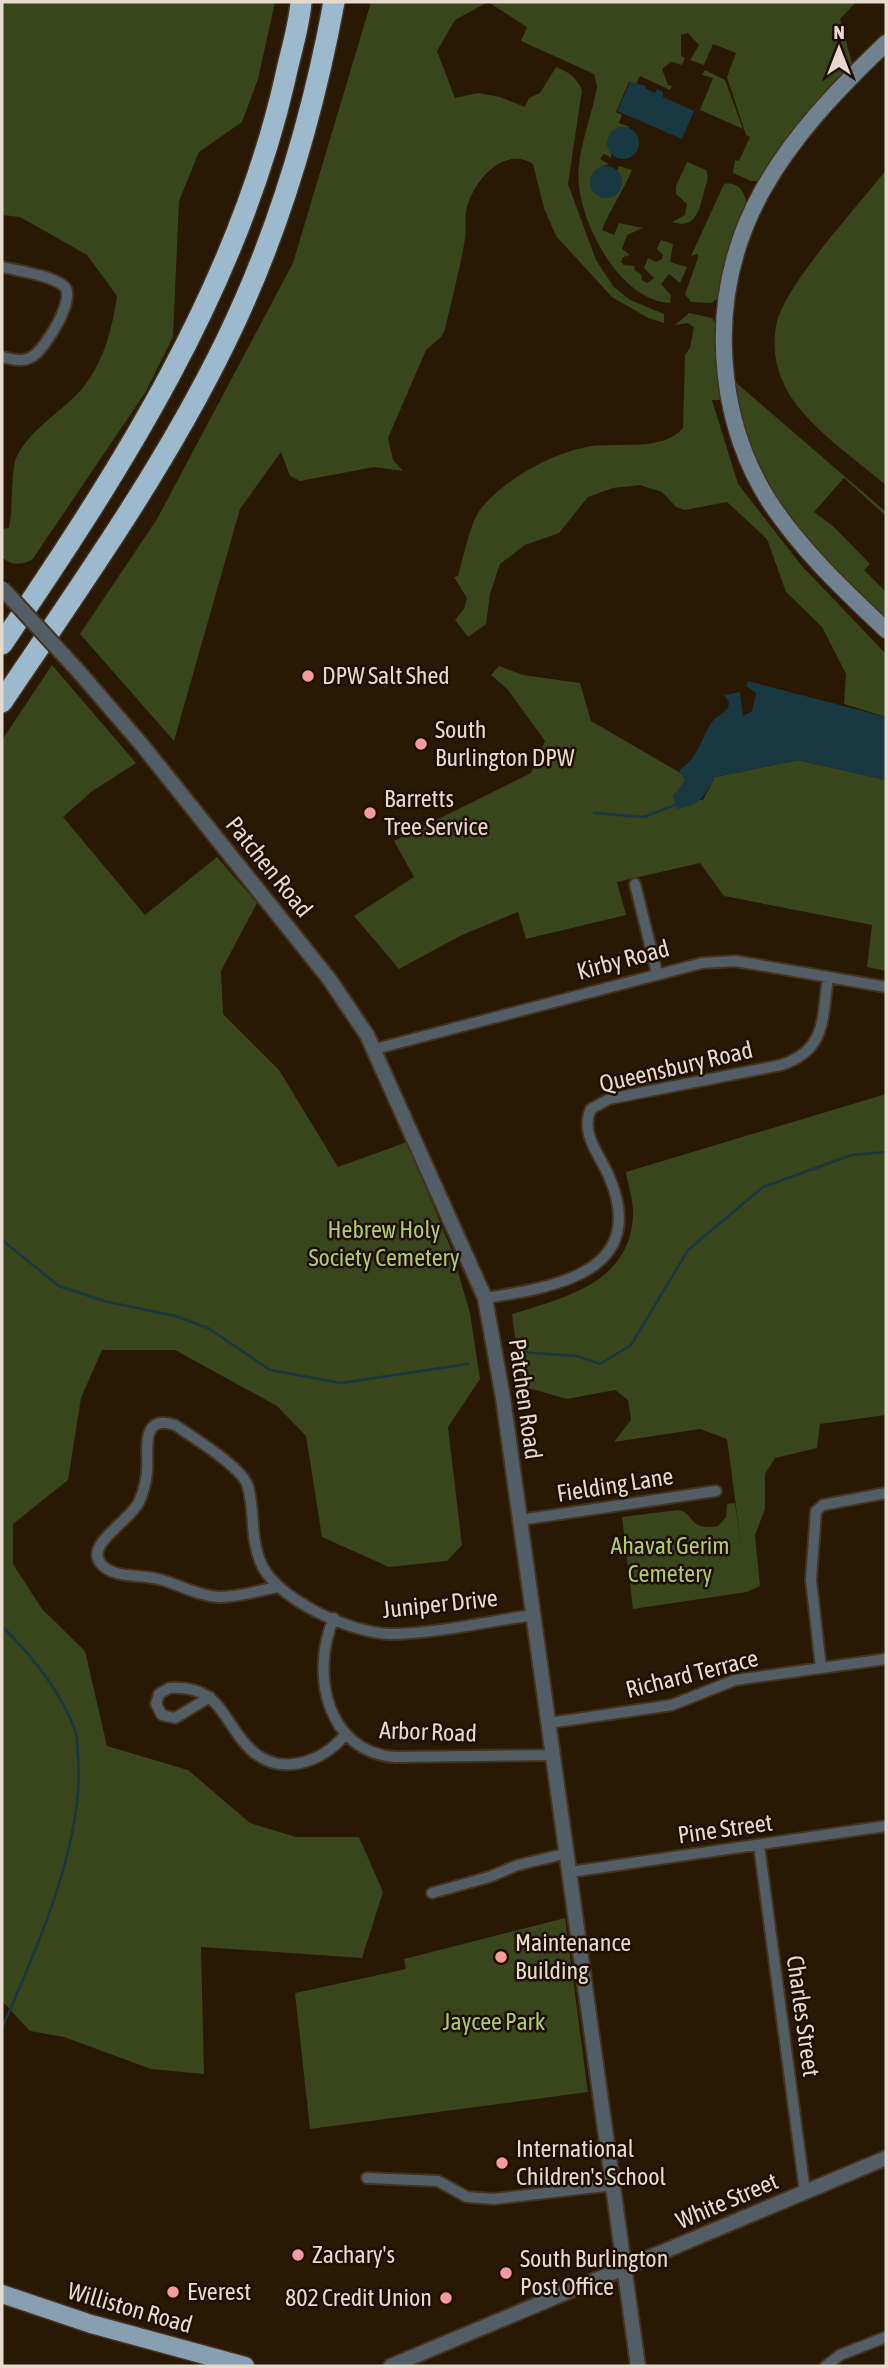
<svg xmlns="http://www.w3.org/2000/svg" width="888" height="2368" viewBox="0 0 888 2368" font-family="'Asap Condensed',sans-serif">
<rect width="100%" height="100%" fill="#291803"/>
<path fill="#39451b" d="M 2,2 L 275,2 L 258,79 L 242,122 L 199,152 L 179,201 L 173,337 L 145,393 L 32,560 C 21,565 11,566 2,557 L 2,529 L 9,528 C 13,511 11,470 16,458 C 29,430 60,413 80,391 C 103,365 112,330 117,296 L 87,255 L 20,217 L 2,215 Z
M 371,2 L 856,2 L 840,19 L 852,63 L 785,144 L 759,181 L 751,181 L 733,173 L 735,160 L 739,161 L 750,137 L 746,135 L 727,77 L 736,53 L 713,44 L 704,65 L 690,60 L 699,45 L 688,33 L 681,35 L 681,56 L 685,58 L 682,65 L 671,62 L 662,69 L 668,85 L 672,86 L 670,90 L 640,76 L 636,84 L 629,82 L 616,112 L 622,115 L 619,123 L 630,127 L 611,132 L 611,158 L 604,154 L 600,159 L 609,164 L 599,168 L 620,175 L 617,171 L 619,166 L 632,170 C 622,194 611,207 602,230 L 614,235 L 619,223 L 643,228 L 627,235 L 622,249 L 630,255 L 623,257 L 621,262 L 624,265 L 635,266 L 634,270 L 641,274 L 642,280 L 647,283 L 654,278 L 644,268 L 648,258 L 656,262 L 662,259 L 663,255 L 657,249 L 661,240 L 673,244 L 670,262 L 687,267 L 680,283 L 669,274 L 661,284 L 671,295 L 670,303 C 622,301 584,230 579,187 C 575,154 592,118 597,86 L 594,74 L 521,41 L 527,27 L 488,2 L 455,20 L 437,51 L 455,98 L 478,93 L 500,97 L 525,107 L 529,98 L 540,93 L 556,67 C 569,72 576,77 582,90 L 568,184 L 596,260 L 613,286 L 630,300 L 664,314 L 664,323 L 648,318 L 612,297 L 556,236 L 544,208 L 533,164 C 504,146 475,179 467,207 C 464,217 467,229 465,239 C 460,269 452,299 445,329 L 442,336 L 426,350 L 388,438 L 393,460 L 403,471 L 374,467 L 300,481 L 290,476 L 281,452 L 240,509 L 174,741 L 80,634 L 157,519 L 293,263 Z
M 705,70 L 725,80 L 743,129 L 700,110 L 713,78 L 702,75 Z
M 687,162 L 706,170 C 710,179 706,183 704,192 C 699,210 696,230 672,222 L 685,215 L 687,204 L 676,194 L 676,186 Z
M 886,170 L 886,485 C 854,458 812,430 789,394 C 776,371 771,347 777,322 C 787,282 859,205 886,170 Z
M 724,184 C 738,181 747,193 746,206 L 720,297 L 711,303 L 691,302 L 685,294 L 698,258 L 698,254 L 691,256 Z
M 689,313 L 712,318 L 717,325 L 723,400 L 712,400 L 738,484 L 801,565 L 886,654 L 886,717 L 844,704 L 846,674 L 822,627 L 786,592 L 767,539 L 727,502 L 685,510 L 676,507 L 662,492 L 640,485 L 613,488 L 588,497 L 559,533 L 525,545 L 500,564 L 490,594 L 486,624 L 468,637 L 455,620 L 464,609 L 467,598 L 454,577 L 458,576 C 463,560 470,523 480,510 C 502,481 550,454 586,447 C 615,441 662,453 683,428 L 685,355 L 690,348 L 694,327 L 688,323 L 675,325 Z
M 733,380 L 886,512 L 886,516 L 844,478 L 814,512 L 833,526 L 870,564 L 864,570 L 886,592 L 886,621 C 805,541 756,496 733,380 Z
M 52,665 L 136,763 L 91,792 L 63,817 L 145,915 L 217,857 L 257,903 L 221,971 L 223,1014 L 279,1070 L 338,1167 L 407,1142 L 452,1251 L 470,1313 L 480,1379 L 448,1427 L 462,1545 L 447,1561 L 389,1567 L 322,1537 L 306,1436 L 277,1406 L 175,1350 L 102,1350 L 81,1398 L 68,1480 L 13,1524 L 13,1564 L 42,1609 L 85,1651 L 107,1746 L 188,1770 L 250,1823 L 296,1837 L 359,1837 L 383,1892 L 362,1958 L 201,1947 L 204,2074 L 151,2069 L 64,2037 L 30,2031 L 2,2001 L 2,740 Z
M 499,666 L 523,675 L 580,683 L 591,721 L 684,775 L 685,782 L 673,796 L 703,800 L 715,777 L 798,760 L 886,780 L 886,971 L 867,967 L 872,925 L 724,896 L 700,863 L 617,882 L 626,915 L 526,939 L 518,912 L 462,935 L 399,969 L 354,916 L 414,877 L 394,841 L 531,773 L 545,741 L 508,690 L 491,675 Z
M 886,1094 L 886,1415 L 820,1424 L 817,1448 L 775,1458 L 765,1474 L 765,1509 L 755,1535 L 760,1586 L 747,1592 L 633,1609 L 622,1517 L 678,1510 C 696,1513 687,1531 718,1526 L 726,1517 L 727,1504 L 735,1503 L 742,1551 L 727,1439 L 700,1429 L 614,1442 L 631,1420 L 628,1400 L 615,1390 L 567,1399 L 521,1386 L 512,1314 C 566,1297 630,1283 633,1215 C 634,1202 628,1186 626,1172 Z
M 565,1918 L 588,2092 L 310,2129 L 295,1993 L 406,1969 L 404,1959 Z"/>
<path fill="#183842" d="M 630,82 L 646,86 L 646,89 L 655,93 L 657,89 L 663,92 L 663,97 L 694,111 L 682,139 L 617,111 Z
M607 143a16 16 0 1 1 32 0a16 16 0 1 1-32 0Z
M590 182a16 16 0 1 1 32 0a16 16 0 1 1-32 0Z
M 748,681 L 886,717 L 886,780 L 798,760 L 715,777 C 704,797 700,805 677,809 L 673,796 L 685,781 L 679,770 C 698,758 700,741 711,723 C 715,717 723,714 728,708 L 729,702 L 724,695 L 740,692 L 743,716 L 752,711 L 756,693 L 746,686 Z"/>
<g fill="none" stroke-linecap="round" stroke-linejoin="round">
<path stroke="#183842" stroke-width="2.5" d="M 594,813 L 644,817 L 675,805
M 2,1240 L 59,1286 L 104,1301 L 175,1316 L 208,1328 L 270,1370 L 341,1383 L 468,1364
M 519,1352 L 577,1356 L 600,1364 L 631,1345 L 688,1250 L 763,1187 L 852,1155 L 886,1152
M 2,1626 C 30,1654 61,1692 75,1730 C 78,1738 77,1749 78,1757 C 85,1841 36,1951 2,2028"/>
<g stroke="#43331f" stroke-width="14">
<path id="minor" d="M 2,267 C 19,271 50,275 64,286 C 77,298 45,349 33,356 C 24,363 12,359 2,357
M 635,884 L 657,973
M 375,1049 L 702,963 L 736,961 L 886,987
M 485,1298 C 558,1287 651,1271 608,1174 C 598,1153 580,1132 591,1109 L 609,1099 L 781,1065 C 827,1050 822,1018 828,977
M 520,1520 L 716,1491
M 277,1587 C 259,1591 238,1597 219,1597 C 197,1596 179,1584 158,1579 C 140,1574 114,1579 101,1564 C 84,1545 130,1521 139,1502 C 143,1493 146,1482 147,1472 C 149,1452 139,1413 175,1425 C 192,1437 244,1468 248,1487 C 255,1511 250,1536 260,1561 C 274,1599 351,1633 390,1634 C 435,1634 488,1621 534,1615
M 334,1618 C 310,1672 326,1752 395,1757 L 554,1755
M 821,1668 L 811,1580 L 816,1511 L 823,1505 L 886,1493
M 210,1697 L 175,1718 L 162,1715 L 156,1704 L 159,1694 L 169,1688 C 222,1685 221,1720 250,1749 C 280,1778 322,1762 345,1735
M 549,1723 L 672,1705 L 735,1680 L 886,1659
M 759,1845 L 805,2192
M 570,1872 L 886,1826
M 432,1893 L 489,1877 L 518,1865 L 568,1853
M 367,2178 L 438,2181 L 467,2197 L 494,2199 L 613,2185
M 826,2366 L 840,2355 L 886,2337"/>
</g>
<g stroke="#43331f" stroke-width="18">
<path id="tertiary" d="M 80,673 L 142,745 L 330,980 L 367,1035 L 485,1298 L 503,1398 L 638,2366
M 391,2366 L 886,2158"/>
</g>
<g stroke="#43331f" stroke-width="19">
<path id="secondary" d="M 886,43 C 787,137 709,231 726,377 C 731,421 745,463 769,501 C 801,550 844,590 886,630"/>
</g>
<g stroke="#43331f" stroke-width="21">
<path id="primary" d="M 2,2294 L 91,2324 L 245,2366"/>
</g>
<g stroke="#43331f" stroke-width="24">
<path id="motorway" d="M 2,644 C 121,469 237,289 285,79 C 290,54 299,28 301,2
M 2,702 C 80,586 163,470 225,343 C 278,235 312,120 334,2"/>
</g>
<use href="#minor" stroke="#525d65" stroke-width="10"/>
<use href="#tertiary" stroke="#525d65" stroke-width="14"/>
<use href="#secondary" stroke="#70828f" stroke-width="16"/>
<use href="#primary" stroke="#879fb0" stroke-width="18"/>
<use href="#motorway" stroke="#9db9ce" stroke-width="21"/>
<g stroke="#43331f" stroke-width="18" stroke-linecap="butt">
<path id="tertiary-bridge" d="M 2,588 L 80,673"/>
</g>
<use href="#tertiary-bridge" stroke="#525d65" stroke-width="14"/>
</g>
<g fill="#f59b9b" stroke="#1f0f00" stroke-width="2.5">
<circle cx="308" cy="676" r="7"/>
<circle cx="421" cy="744" r="7"/>
<circle cx="370" cy="813" r="7"/>
<circle cx="501" cy="1957" r="7"/>
<circle cx="502" cy="2163" r="7"/>
<circle cx="298" cy="2255" r="7"/>
<circle cx="506" cy="2273" r="7"/>
<circle cx="173" cy="2292" r="7"/>
<circle cx="446" cy="2298" r="7"/>
</g>
<g text-anchor="middle" stroke-width="5" stroke-linejoin="round" paint-order="stroke">
<g font-size="24" fill="#e5dacd" stroke="#1f0f00" text-anchor="start">
<text x="322" y="684">DPW Salt Shed</text>
<text x="435" y="738">South<tspan x="435" dy="28">Burlington DPW</tspan></text>
<text x="384" y="807">Barretts<tspan x="384" dy="28">Tree Service</tspan></text>
<text x="515" y="1951">Maintenance<tspan x="515" dy="28">Building</tspan></text>
<text x="516" y="2157">International<tspan x="516" dy="28">Children's School</tspan></text>
<text x="312" y="2263">Zachary's</text>
<text x="520" y="2267">South Burlington<tspan x="520" dy="28">Post Office</tspan></text>
<text x="187" y="2300">Everest</text>
<text x="432" y="2306" text-anchor="end">802 Credit Union</text>
</g>
<g font-size="24" fill="#e5dacd" stroke="#1f0f00">
<text transform="translate(269 867) rotate(51)" y="8">Patchen Road</text>
<text transform="translate(623 960) rotate(-15)" y="8">Kirby Road</text>
<text transform="translate(676 1067) rotate(-13)" y="8">Queensbury Road</text>
<text transform="translate(525 1399) rotate(82)" y="8">Patchen Road</text>
<text transform="translate(615 1485) rotate(-9)" y="8">Fielding Lane</text>
<text transform="translate(440 1604) rotate(-6)" y="8">Juniper Drive</text>
<text transform="translate(692 1674) rotate(-14)" y="8">Richard Terrace</text>
<text transform="translate(428 1732) rotate(2)" y="8">Arbor Road</text>
<text transform="translate(725 1829) rotate(-8)" y="8">Pine Street</text>
<text transform="translate(803 2016) rotate(82)" y="8">Charles Street</text>
<text transform="translate(727 2201) rotate(-23)" y="8">White Street</text>
<text transform="translate(130 2308) rotate(16)" y="8">Williston Road</text>
</g>
<g font-size="24" fill="#aecd67" stroke="#1f0f00">
<text x="384" y="1238">Hebrew Holy<tspan x="384" dy="28">Society Cemetery</tspan></text>
<text x="670" y="1554">Ahavat Gerim<tspan x="670" dy="28">Cemetery</tspan></text>
<text x="494" y="2030">Jaycee Park</text>
</g>
</g>
<rect width="888" height="2368" fill="none" stroke="#e5dacd" stroke-width="7"/>
<g transform="translate(839 49)" stroke="#1f0f00" stroke-width="5" paint-order="stroke">
<path d="M0-5L12 26L0 18L-12 26Z" fill="#e5dacd"/>
<text y="-10" font-size="19" font-weight="bold" text-anchor="middle" fill="#e5dacd">N</text>
</g>
</svg>
